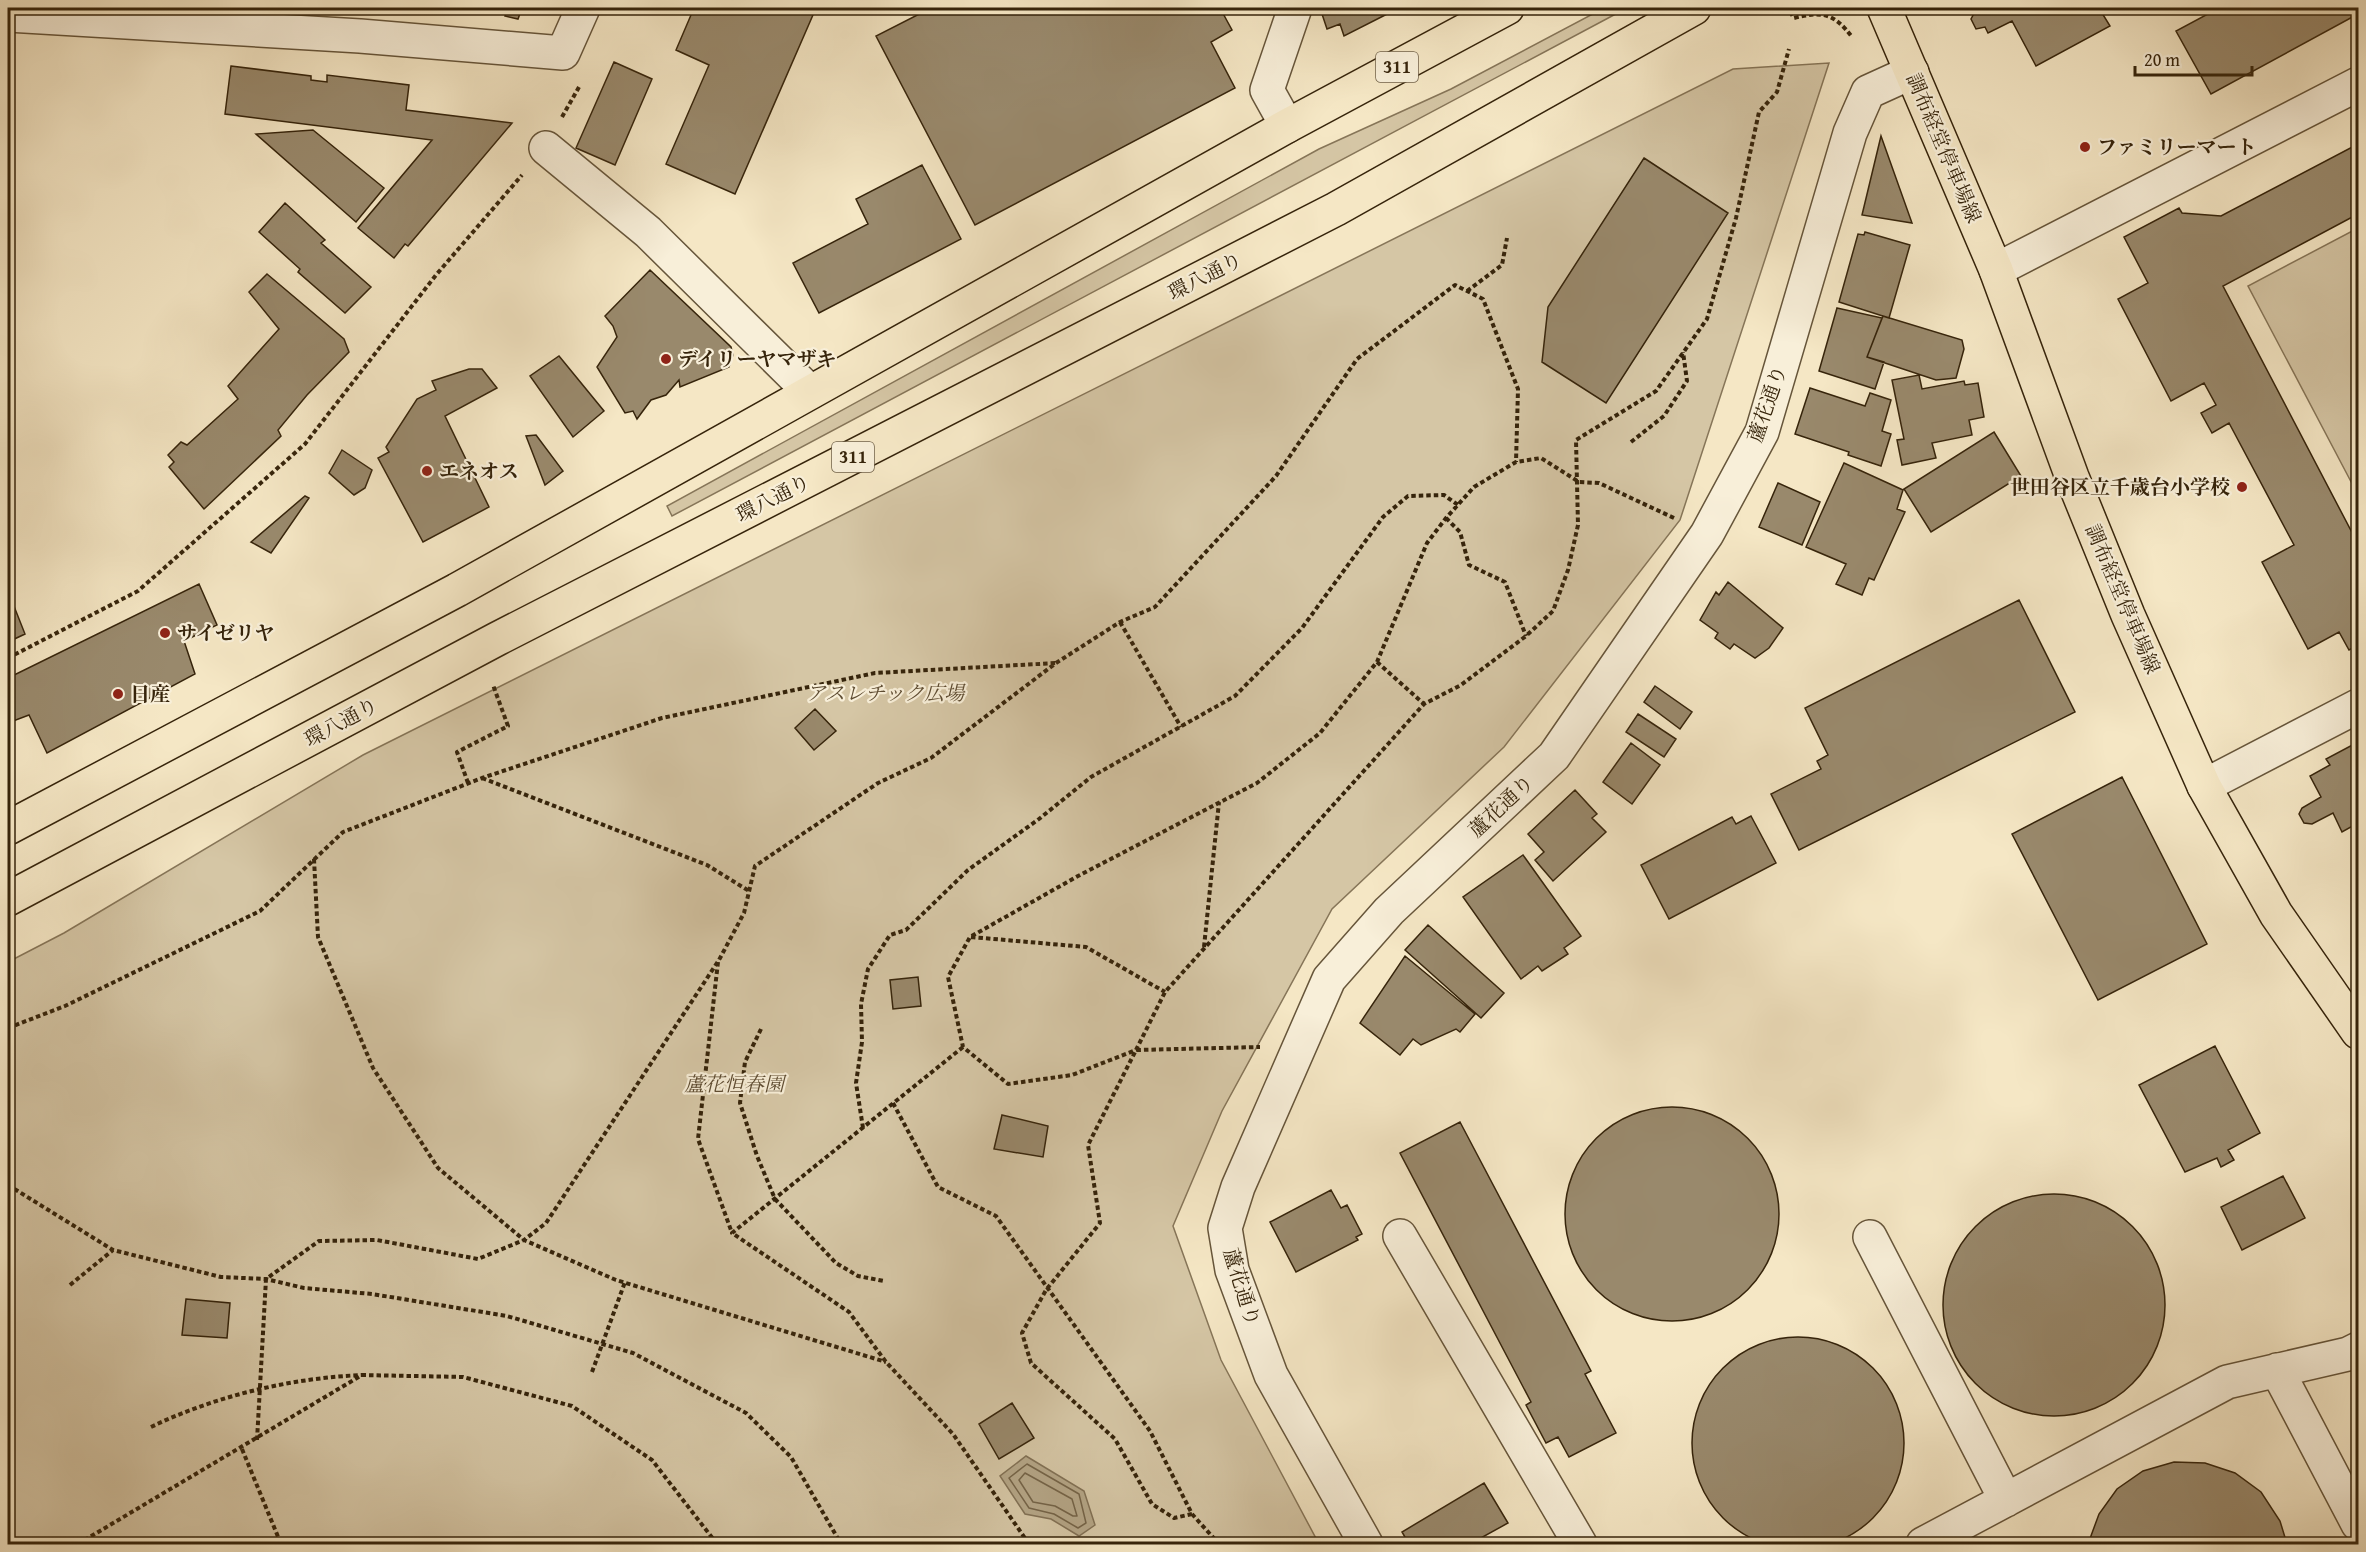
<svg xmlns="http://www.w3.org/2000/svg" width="2366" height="1552" viewBox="0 0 2366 1552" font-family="'Gentium Book Plus','Noto Serif JP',serif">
<rect width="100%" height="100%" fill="#f5e7c5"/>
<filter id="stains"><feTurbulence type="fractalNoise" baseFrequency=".00333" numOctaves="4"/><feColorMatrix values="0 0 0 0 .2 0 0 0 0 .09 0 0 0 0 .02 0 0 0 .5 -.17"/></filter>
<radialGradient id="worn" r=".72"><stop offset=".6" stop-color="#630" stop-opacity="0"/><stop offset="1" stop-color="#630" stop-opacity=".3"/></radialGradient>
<path fill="#d5c6a5" stroke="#867558" stroke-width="1.5" d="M 1604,8 L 1627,8 L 672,516 L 667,506 L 1319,149 L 1451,89 Z
M 1829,63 L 1680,520 L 1504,747 L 1332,909 L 1222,1111 L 1173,1226 L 1221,1360 L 1319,1544 L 8,1544 L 8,962 L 64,933 L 363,755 L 1733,69 Z
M 2358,228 L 2358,495 L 2248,286 Z"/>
<path fill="#b4a586" stroke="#827155" stroke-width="1.5" d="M 1026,1456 L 1084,1491 L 1095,1525 L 1079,1536 L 1051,1519 L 1025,1514 L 1000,1476 Z"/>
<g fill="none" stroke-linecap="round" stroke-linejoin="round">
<path stroke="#756448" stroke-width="1.5" d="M 1027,1464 L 1079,1494 L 1086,1523 L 1078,1528 L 1054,1514 L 1029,1508 L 1009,1478 Z
M 1025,1473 L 1072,1499 L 1077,1516 L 1073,1516 L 1055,1506 L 1033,1502 L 1019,1480 Z"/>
</g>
<path fill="#99896c" stroke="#36240b" stroke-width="1.5" d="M 508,8 L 522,8 L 518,19 L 505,16 Z
M 694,8 L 816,8 L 735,194 L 666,164 L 709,65 L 676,50 Z
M 931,8 L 1220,8 L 1232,30 L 1211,42 L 1235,88 L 975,225 L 876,36 Z
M 1320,8 L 1399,8 L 1344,36 L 1340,24 L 1327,29 Z
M 1977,8 L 2099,8 L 2110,26 L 2036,66 L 2012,21 L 1988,33 L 1985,27 L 1976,29 L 1971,19 Z
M 2219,8 L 2358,8 L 2358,14 L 2211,94 L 2176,31 Z
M 614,62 L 652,79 L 615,165 L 576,148 Z
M 231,66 L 311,76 L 311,80 L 327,82 L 327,75 L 409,85 L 406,110 L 512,123 L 408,246 L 405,244 L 394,258 L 358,228 L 432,140 L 225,114 Z
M 313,130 L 384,188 L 356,222 L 256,134 Z
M 1881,136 L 1912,223 L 1862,215 Z
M 2358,144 L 2358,214 L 2223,286 L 2358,544 L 2358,645 L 2349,650 L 2339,632 L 2308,649 L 2262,562 L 2294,545 L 2229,423 L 2212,433 L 2201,413 L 2216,405 L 2204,383 L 2171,401 L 2118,299 L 2148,283 L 2124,237 L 2179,208 L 2182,213 L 2221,216 Z
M 1644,158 L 1728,213 L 1606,403 L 1542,362 L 1548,307 Z
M 922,165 L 961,239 L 819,313 L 793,263 L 868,224 L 856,199 Z
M 285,203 L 325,240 L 321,243 L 371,287 L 345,313 L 298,272 L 300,269 L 259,232 Z
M 1865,232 L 1910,245 L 1889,318 L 1839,302 L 1858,234 L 1864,235 Z
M 650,270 L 731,347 L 733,355 L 729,367 L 680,387 L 679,380 L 666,395 L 651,400 L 637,419 L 633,411 L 625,413 L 597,367 L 617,337 L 613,326 L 605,316 Z
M 267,274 L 344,339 L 349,352 L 307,395 L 278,430 L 281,436 L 204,509 L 169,467 L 174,462 L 168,455 L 181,442 L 187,445 L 238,399 L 228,386 L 279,329 L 249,292 Z
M 1837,308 L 1882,318 L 1867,357 L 1884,362 L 1875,389 L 1819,371 Z
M 1883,316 L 1962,340 L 1964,349 L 1956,378 L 1936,380 L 1867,357 Z
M 559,356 L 604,411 L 573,437 L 530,376 Z
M 469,369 L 482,369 L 497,388 L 445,416 L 489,507 L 423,542 L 378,458 L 389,452 L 386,447 L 417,399 L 436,390 L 432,381 Z
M 1919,375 L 1922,389 L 1964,381 L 1965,385 L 1978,383 L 1984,417 L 1969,420 L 1972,435 L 1932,443 L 1936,458 L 1902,465 L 1897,440 L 1904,439 L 1892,380 Z
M 1810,388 L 1865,406 L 1870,393 L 1891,400 L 1882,431 L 1891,434 L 1881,466 L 1848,455 L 1849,452 L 1795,434 Z
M 1994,432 L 2021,476 L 1931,532 L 1904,489 Z
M 536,435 L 563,471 L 545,485 L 526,436 Z
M 342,450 L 372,470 L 365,488 L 354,495 L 329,473 Z
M 1844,463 L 1903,490 L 1897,509 L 1905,512 L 1874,580 L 1869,578 L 1862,595 L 1836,584 L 1846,564 L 1806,547 Z
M 1778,483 L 1820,502 L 1802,545 L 1759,527 Z
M 305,496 L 309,498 L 271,553 L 251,542 Z
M 1728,582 L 1783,628 L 1769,648 L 1755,658 L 1734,644 L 1730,649 L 1715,638 L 1718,633 L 1700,620 L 1716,592 L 1719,595 Z
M 199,584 L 217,625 L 184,641 L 195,674 L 47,753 L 29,715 L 8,723 L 8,678 Z
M 8,591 L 25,634 L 8,642 Z
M 2019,600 L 2075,712 L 1799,850 L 1771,794 L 1821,769 L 1817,761 L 1828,755 L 1805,708 Z
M 1655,686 L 1692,712 L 1680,729 L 1644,702 Z
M 815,709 L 836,731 L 814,750 L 795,728 Z
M 1638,714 L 1676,739 L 1664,757 L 1626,732 Z
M 2358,742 L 2358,823 L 2342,832 L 2333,813 L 2312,824 L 2304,823 L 2299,814 L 2302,808 L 2321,797 L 2310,776 L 2330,765 L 2326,759 Z
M 1631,743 L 1660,765 L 1632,804 L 1603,782 Z
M 2122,777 L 2207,944 L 2098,1000 L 2012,834 Z
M 1575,790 L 1597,814 L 1592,818 L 1606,832 L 1553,881 L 1535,860 L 1544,852 L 1528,834 Z
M 1751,816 L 1776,863 L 1669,919 L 1641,865 L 1732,817 L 1736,824 Z
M 1523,855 L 1581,936 L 1564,948 L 1568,954 L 1542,971 L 1538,966 L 1521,979 L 1463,897 Z
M 1428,925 L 1504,993 L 1481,1018 L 1405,950 Z
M 1405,956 L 1475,1014 L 1460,1032 L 1456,1029 L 1421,1045 L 1413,1039 L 1400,1055 L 1360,1023 Z
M 918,977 L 921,1006 L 893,1009 L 890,980 Z
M 2215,1046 L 2260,1133 L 2228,1150 L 2234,1160 L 2221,1167 L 2217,1158 L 2185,1172 L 2139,1085 Z
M1565 1214a107 107 0 1 1 214 0a107 107 0 1 1-214 0Z
M 1002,1115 L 1048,1126 L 1043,1157 L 994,1149 Z
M 1460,1122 L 1591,1371 L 1585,1374 L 1616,1433 L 1569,1457 L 1558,1437 L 1546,1443 L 1526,1405 L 1531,1402 L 1400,1153 Z
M 2283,1176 L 2305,1218 L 2242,1250 L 2221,1207 Z
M 1331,1190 L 1341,1208 L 1347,1205 L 1362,1234 L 1356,1237 L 1358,1240 L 1296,1272 L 1270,1222 Z
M1943 1305a111 111 0 1 1 222 0a111 111 0 1 1-222 0Z
M 186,1299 L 230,1303 L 227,1338 L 182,1335 Z
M1692 1443a106 106 0 1 1 212 0a106 106 0 1 1-212 0Z
M 1012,1403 L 1034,1438 L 999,1459 L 979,1424 Z
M 2174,1462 L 2205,1463 L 2235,1473 L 2261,1492 L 2280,1521 L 2287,1544 L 2088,1544 L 2099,1514 L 2117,1489 L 2143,1471 Z
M 1484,1483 L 1508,1523 L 1470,1544 L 1409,1544 L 1402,1532 Z"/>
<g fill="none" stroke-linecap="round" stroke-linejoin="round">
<g stroke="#66553a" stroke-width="36">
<path id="minor" d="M 8,15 L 360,36 L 563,53 L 583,8
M 1287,126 L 1267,90 L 1295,8
M 546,148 L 648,232 L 810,392
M 1996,270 L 2358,84
M 2204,786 L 2358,706
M 1400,1236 L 1580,1544
M 1870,1237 L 2006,1500
M 2277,1370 L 2358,1524
M 1366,1544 L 1271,1375 L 1232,1270 L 1225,1228 L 1238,1187 L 1329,979 L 1389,911 L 1554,756 L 1707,534 L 1762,432 L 1850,133 L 1868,92 L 1912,72
M 1923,1544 L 2227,1382 L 2348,1354 L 2358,1349"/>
</g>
<g stroke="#36240b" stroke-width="36">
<path id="major" d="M 1884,8 L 1996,270 L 2072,477 L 2128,615 L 2204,786 L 2276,914 L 2358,1032
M 8,828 L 457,590 L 1287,126 L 1507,8
M 8,899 L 497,639 L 1336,209 L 1694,8"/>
</g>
<path stroke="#36240b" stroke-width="4" stroke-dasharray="4.5 3" stroke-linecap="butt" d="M 1794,8 L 1789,10 L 1794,18 C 1822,11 1834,13 1852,37
M 562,117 L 579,87
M 1467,291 L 1502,265 L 1507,238
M 1631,442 L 1664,416 L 1687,381 L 1683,352
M 1446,518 L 1460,532 L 1469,565 L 1505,582 L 1526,636
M 1674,518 L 1599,483 L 1579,482 L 1541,458 L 1516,462 L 1474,487 L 1446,518 L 1427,543 L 1377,662 L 1320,733 L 1257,783 L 1078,876 L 970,937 L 948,977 L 963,1047 L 1008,1084 L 1072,1075 L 1136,1050 L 1165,992 L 1424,704 L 1461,685 L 1526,636 L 1553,611 L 1568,570 L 1578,525 L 1576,440 L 1656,391 L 1707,319 L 1736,218 L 1759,112 L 1777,92 L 1789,49
M 1120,622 L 1181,727
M 8,658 L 138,591 L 305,444 L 436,275 L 522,175
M 1377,662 L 1424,704
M 482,778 L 707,865 L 749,891
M 468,783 L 457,752 L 508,726 L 493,685
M 314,859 L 318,937 L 373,1068 L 438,1168 L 524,1240 L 616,1280 L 886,1362
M 971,937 L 1086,947 L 1165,992
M 1204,947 L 1219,802
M 718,962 L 698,1139 L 732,1233
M 8,1028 L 65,1006 L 260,911 L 343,832 L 482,778 L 662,718 L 875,673 L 1056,663
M 761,1029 L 745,1062 L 740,1103 L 757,1156 L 775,1199 L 836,1263 L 858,1276 L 884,1281
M 963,1047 L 732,1233 L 849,1312 L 886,1362 L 953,1434 L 1029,1544
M 893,1103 L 938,1187 L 996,1216 L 1150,1431 L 1192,1514 L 1219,1544
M 863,1128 L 856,1083 L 862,1042 L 861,1004 L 868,969 L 890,935 L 906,930 L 968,870 L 1039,819 L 1091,777 L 1235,696 L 1302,628 L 1383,517 L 1408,496 L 1444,495 L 1458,505
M 8,1185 L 113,1250 L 221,1277 L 266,1279 L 304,1288 L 372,1294 L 507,1316 L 633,1353 L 746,1413 L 791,1457 L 841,1544
M 70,1285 L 113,1250
M 592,1372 L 625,1282
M 151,1427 C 215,1396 291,1378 362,1375
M 257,1440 L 266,1279 L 319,1241 L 377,1240 L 478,1259 L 524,1240 L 546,1223 L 719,960 L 744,913 L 755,866 L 878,783 L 931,758 L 1056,663 L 1120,622 L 1155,607 L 1276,476 L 1357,359 L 1455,285 L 1483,299 L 1518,389 L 1516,462
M 242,1449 L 281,1544
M 1192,1514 L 1174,1518 L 1152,1504 L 1115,1439 L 1031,1363 L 1022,1333 L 1046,1290 L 1100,1223 L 1088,1145 L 1136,1050 L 1260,1047
M 78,1544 L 362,1375 L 463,1377 L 572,1406 L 652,1460 L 717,1544"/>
<use href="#minor" stroke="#f8efd9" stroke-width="33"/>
<use href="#major" stroke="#f5e7c5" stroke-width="33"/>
</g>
<g fill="#8f2418" stroke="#f8efd9" stroke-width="2">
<circle cx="2085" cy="147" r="6"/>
<circle cx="666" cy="359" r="6"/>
<circle cx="427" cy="471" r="6"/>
<circle cx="2242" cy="487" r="6"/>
<circle cx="165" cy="633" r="6"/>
<circle cx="118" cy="694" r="6"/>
</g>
<g text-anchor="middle" stroke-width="4.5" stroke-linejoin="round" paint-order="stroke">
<g fill="#f8efd9" stroke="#706149" stroke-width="1.5">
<rect x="1376" y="52" width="42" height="30" rx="4.5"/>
<rect x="832" y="442" width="42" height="30" rx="4.5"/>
</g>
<g font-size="18" font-weight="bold" fill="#36240b">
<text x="1397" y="73">311</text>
<text x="853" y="463">311</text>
</g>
<g font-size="20" font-weight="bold" fill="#36240b" stroke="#f8efd9" text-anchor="start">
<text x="2097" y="154">ファミリーマート</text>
<text x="678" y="366">デイリーヤマザキ</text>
<text x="439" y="478">エネオス</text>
<text x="2230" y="494" text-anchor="end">世田谷区立千歳台小学校</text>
<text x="177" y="640">サイゼリヤ</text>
<text x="130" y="701">日産</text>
</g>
<g font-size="20" fill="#36240b" stroke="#f8efd9">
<text transform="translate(1944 148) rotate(67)" y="7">調布経堂停車場線</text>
<text transform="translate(1205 276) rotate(-27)" y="7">環八通り</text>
<text transform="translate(1767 404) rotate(-71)" y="7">蘆花通り</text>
<text transform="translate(773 498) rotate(-27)" y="7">環八通り</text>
<text transform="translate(2123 599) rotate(67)" y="7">調布経堂停車場線</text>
<text transform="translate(341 722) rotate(-28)" y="7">環八通り</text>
<text transform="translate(1501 806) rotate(-43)" y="7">蘆花通り</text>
<text transform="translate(1242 1287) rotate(73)" y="7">蘆花通り</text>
</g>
<g font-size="20" font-style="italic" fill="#5e4c32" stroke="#f8efd9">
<text x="885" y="700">アスレチック広場</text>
<text x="734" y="1091">蘆花恒春園</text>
</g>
</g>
<rect width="2366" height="1552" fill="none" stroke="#f5e7c5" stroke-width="30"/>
<rect x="9" y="9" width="2348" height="1534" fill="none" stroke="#36240b" stroke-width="3"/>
<rect x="15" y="15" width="2336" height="1522" fill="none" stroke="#36240b" stroke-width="1.5"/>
<path d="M2135 66v9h117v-9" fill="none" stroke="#36240b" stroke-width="3"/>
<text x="2144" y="66" font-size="18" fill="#36240b" stroke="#f8efd9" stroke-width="4.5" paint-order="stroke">20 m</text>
<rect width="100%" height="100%" filter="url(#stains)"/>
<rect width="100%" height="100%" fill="url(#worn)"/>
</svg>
